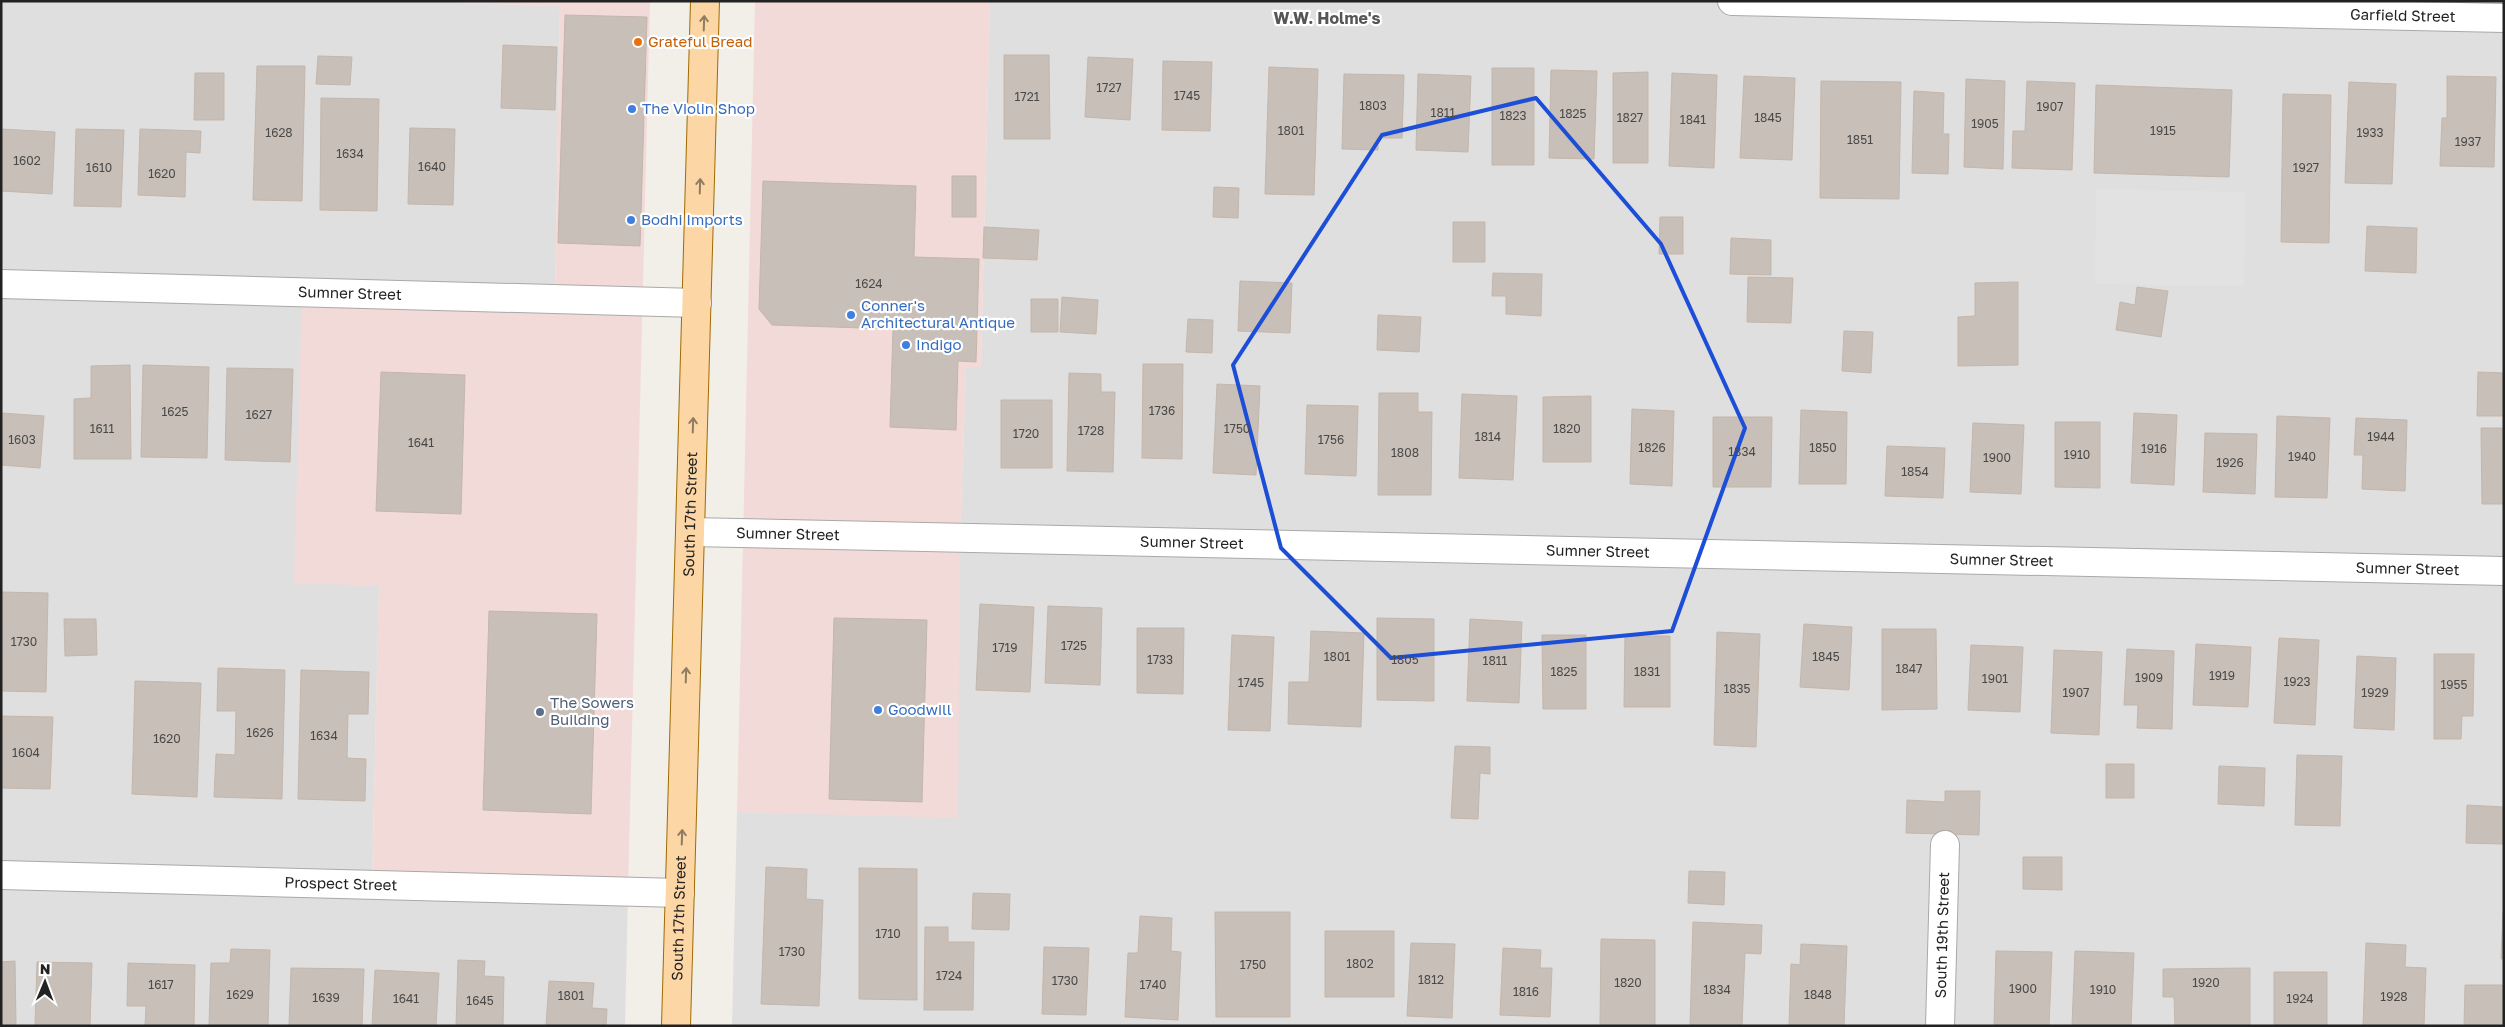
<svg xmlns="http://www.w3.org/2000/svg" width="2505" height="1027" viewBox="0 0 2505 1027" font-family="'Golos Text',sans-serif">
<rect width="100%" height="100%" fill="#f2efe9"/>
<path fill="#e0dfdf" d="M 1,1 L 460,1 L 460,3 L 560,6 L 555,298 L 361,585 L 379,586 L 372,885 L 628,892 L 625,1026 L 1,1026 Z
M 990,1 L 2504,1 L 2504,1026 L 732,1026 L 737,812 L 782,813 L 960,538 L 966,367 L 981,366 Z"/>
<path fill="#f2dad9" d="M 460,1 L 650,1 L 628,892 L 372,885 L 379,586 L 294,583 L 302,292 L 555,298 L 560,6 L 459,3 Z
M 755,1 L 990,1 L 981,367 L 966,368 L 960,538 L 958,818 L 737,812 Z"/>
<path fill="#e2e2e2" d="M 2096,189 L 2246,192 L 2244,286 L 2095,284 Z"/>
<path fill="#c7bfb8" stroke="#c4b6ab" d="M 565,15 L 647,17 L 640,246 L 558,243 Z
M 503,45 L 557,47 L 555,110 L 501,108 Z
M 1004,55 L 1049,55 L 1050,139 L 1004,139 Z
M 318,56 L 352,57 L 350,85 L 316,84 Z
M 1088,57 L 1133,59 L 1130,120 L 1085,117 Z
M 1163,61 L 1212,62 L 1210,131 L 1162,130 Z
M 257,66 L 305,66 L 302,201 L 253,200 Z
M 1269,67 L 1318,69 L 1314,195 L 1265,194 Z
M 1492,68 L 1534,68 L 1534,165 L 1492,165 Z
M 1551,70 L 1597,71 L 1594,159 L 1549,158 Z
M 1648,72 L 1648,163 L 1613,163 L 1613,73 Z
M 195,73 L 224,73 L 224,120 L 194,120 Z
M 1672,73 L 1717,75 L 1714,168 L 1669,166 Z
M 1344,74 L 1404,75 L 1402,138 L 1378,138 L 1378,150 L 1342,149 Z
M 1418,74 L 1471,76 L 1468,152 L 1416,150 Z
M 1744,76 L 1795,78 L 1792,160 L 1740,158 Z
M 2447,76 L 2496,77 L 2494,167 L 2440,166 L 2442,118 L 2447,118 Z
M 1966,79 L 2005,81 L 2003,169 L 1964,167 Z
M 1821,81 L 1901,82 L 1899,199 L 1820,198 Z
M 2027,81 L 2075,83 L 2072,170 L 2012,168 L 2013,131 L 2025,131 Z
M 2349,82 L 2396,84 L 2392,184 L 2345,183 Z
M 2096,85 L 2232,90 L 2229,177 L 2094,173 Z
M 1914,91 L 1944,93 L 1943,134 L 1949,134 L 1948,174 L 1912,173 Z
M 2283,94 L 2331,95 L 2329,243 L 2281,242 Z
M 321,98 L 379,99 L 377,211 L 320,210 Z
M 410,128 L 455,129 L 453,205 L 408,204 Z
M 1,129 L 55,132 L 52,194 L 1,191 Z
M 76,129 L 124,130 L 121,207 L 74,206 Z
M 140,129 L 201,131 L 200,153 L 186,152 L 185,197 L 138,195 Z
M 952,176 L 976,176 L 976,217 L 952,217 Z
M 763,181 L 916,186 L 914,257 L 979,259 L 976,362 L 958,361 L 956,430 L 890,427 L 893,329 L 772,325 L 759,309 Z
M 1214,187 L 1239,188 L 1238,218 L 1213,217 Z
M 1660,217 L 1683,217 L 1683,254 L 1659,254 Z
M 1453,222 L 1485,222 L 1485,262 L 1453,262 Z
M 2367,226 L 2417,228 L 2416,273 L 2365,271 Z
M 984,227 L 1039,230 L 1037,260 L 983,258 Z
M 1731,238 L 1771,240 L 1771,275 L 1730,274 Z
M 1493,273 L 1542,274 L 1541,316 L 1506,314 L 1506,296 L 1492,296 Z
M 1748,277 L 1793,278 L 1791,323 L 1747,322 Z
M 1240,281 L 1292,283 L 1290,333 L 1238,331 Z
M 2018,282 L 2018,365 L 1958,366 L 1958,317 L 1975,316 L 1975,283 Z
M 2137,287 L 2168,291 L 2161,337 L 2116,330 L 2120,302 L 2135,305 Z
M 1062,297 L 1098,300 L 1096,334 L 1060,332 Z
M 1031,299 L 1058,299 L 1058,332 L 1031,332 Z
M 1378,315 L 1421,317 L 1419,352 L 1377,350 Z
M 1188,319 L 1213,320 L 1212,353 L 1186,352 Z
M 1844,331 L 1873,332 L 1871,373 L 1842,371 Z
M 1143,364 L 1183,364 L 1182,459 L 1142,458 Z
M 130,365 L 131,459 L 74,459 L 74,399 L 91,398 L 91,366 Z
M 143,365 L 209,367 L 207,458 L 141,457 Z
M 227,368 L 293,369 L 290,462 L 225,460 Z
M 381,372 L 465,375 L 461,514 L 376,511 Z
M 2478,372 L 2504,373 L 2504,416 L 2477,416 Z
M 1069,373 L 1101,374 L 1101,392 L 1115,392 L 1113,472 L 1067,471 Z
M 1217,384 L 1260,386 L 1256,475 L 1213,473 Z
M 1379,393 L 1418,393 L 1418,412 L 1432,412 L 1431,495 L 1378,495 Z
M 1462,394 L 1517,396 L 1513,480 L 1459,478 Z
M 1591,396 L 1591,462 L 1543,462 L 1543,397 Z
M 1001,400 L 1052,400 L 1052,468 L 1001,468 Z
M 1307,405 L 1358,406 L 1356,476 L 1305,474 Z
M 1632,409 L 1674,411 L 1672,486 L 1630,484 Z
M 1801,410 L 1847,412 L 1846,484 L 1799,484 Z
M 1,413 L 44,416 L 40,468 L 1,465 Z
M 2134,413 L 2177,415 L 2174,485 L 2131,483 Z
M 2277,416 L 2330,418 L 2327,498 L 2275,497 Z
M 1713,417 L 1772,417 L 1771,487 L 1713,487 Z
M 2356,418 L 2407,420 L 2405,491 L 2362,489 L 2363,455 L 2354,455 Z
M 2055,422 L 2100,422 L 2100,488 L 2055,487 Z
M 1973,423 L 2024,425 L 2021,494 L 1970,492 Z
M 2481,428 L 2504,428 L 2504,504 L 2482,504 Z
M 2205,433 L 2257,434 L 2255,494 L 2203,492 Z
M 1887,446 L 1945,448 L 1943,498 L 1885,496 Z
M 1,592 L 48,593 L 46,692 L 1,691 Z
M 980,604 L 1034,607 L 1030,692 L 976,690 Z
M 1048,606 L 1102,608 L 1100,685 L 1045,683 Z
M 489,611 L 597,614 L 591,814 L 483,810 Z
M 834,618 L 927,620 L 922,802 L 829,799 Z
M 1377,618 L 1434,619 L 1434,701 L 1377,700 Z
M 64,619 L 96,619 L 97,655 L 65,656 Z
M 1470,619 L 1522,622 L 1519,703 L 1467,701 Z
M 1804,624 L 1852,627 L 1849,690 L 1800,687 Z
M 1137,628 L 1184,628 L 1183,694 L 1137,693 Z
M 1882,629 L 1936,629 L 1937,709 L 1882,710 Z
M 1311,631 L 1364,633 L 1361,727 L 1288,724 L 1289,682 L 1309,682 Z
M 1717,632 L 1760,634 L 1756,747 L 1714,745 Z
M 1232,635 L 1274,637 L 1270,731 L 1228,730 Z
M 1542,635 L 1586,635 L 1586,709 L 1543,709 Z
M 1625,636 L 1670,636 L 1670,707 L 1624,707 Z
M 2279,638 L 2319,640 L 2315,725 L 2274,723 Z
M 2196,644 L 2251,647 L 2248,707 L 2193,705 Z
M 1971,645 L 2023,647 L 2020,712 L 1968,710 Z
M 2127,649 L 2174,651 L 2172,729 L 2137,728 L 2138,705 L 2124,705 Z
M 2054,650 L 2102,652 L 2099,735 L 2051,733 Z
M 2434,654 L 2474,654 L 2473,716 L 2462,716 L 2461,739 L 2434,739 Z
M 2357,656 L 2396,658 L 2394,730 L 2354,728 Z
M 218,668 L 285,670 L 282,799 L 214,797 L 216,754 L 235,755 L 236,711 L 217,711 Z
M 301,670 L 369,672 L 368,714 L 348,714 L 347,758 L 366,759 L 365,801 L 298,799 Z
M 135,681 L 201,683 L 197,797 L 132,794 Z
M 1,716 L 53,717 L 50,789 L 1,788 Z
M 1455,746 L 1490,747 L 1490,774 L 1480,773 L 1478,819 L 1451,818 Z
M 2297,755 L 2342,756 L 2340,826 L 2295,825 Z
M 2106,764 L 2134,764 L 2134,798 L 2106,798 Z
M 2219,766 L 2265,768 L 2264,806 L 2218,804 Z
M 1945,791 L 1980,791 L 1979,835 L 1906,833 L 1907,800 L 1945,802 Z
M 2467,805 L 2504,807 L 2503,844 L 2466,843 Z
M 2023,857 L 2062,857 L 2062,890 L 2023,889 Z
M 766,867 L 807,869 L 806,899 L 823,900 L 819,1006 L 761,1004 Z
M 859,868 L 917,869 L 917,1000 L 859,999 Z
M 1689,871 L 1725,872 L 1724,905 L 1688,903 Z
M 973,893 L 1010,894 L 1009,930 L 972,929 Z
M 1215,912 L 1290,912 L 1290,1017 L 1216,1017 Z
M 2503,912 L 2504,912 L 2504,959 L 2501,959 Z
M 1140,916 L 1172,918 L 1171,951 L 1181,952 L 1178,1020 L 1125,1017 L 1128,953 L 1138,953 Z
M 1693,922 L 1762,925 L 1761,954 L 1745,953 L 1742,1026 L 1690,1026 Z
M 925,927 L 948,927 L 948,942 L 974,942 L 973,1010 L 924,1010 Z
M 1325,931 L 1394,931 L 1394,997 L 1325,997 Z
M 1601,939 L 1655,940 L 1655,1026 L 1600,1026 Z
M 1411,943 L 1455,944 L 1452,1018 L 1407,1016 Z
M 2366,943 L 2406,945 L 2405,967 L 2426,968 L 2424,1026 L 2363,1026 Z
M 1801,944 L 1847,946 L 1844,1026 L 1789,1026 L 1791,964 L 1800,965 Z
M 1044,947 L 1089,948 L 1086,1015 L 1042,1014 Z
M 1503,948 L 1541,950 L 1540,968 L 1552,968 L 1550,1017 L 1500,1015 Z
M 231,949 L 270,950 L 268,1026 L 209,1026 L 211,963 L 230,963 Z
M 1996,951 L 2052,952 L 2049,1026 L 1994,1026 Z
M 2075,951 L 2134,953 L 2131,1026 L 2072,1026 Z
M 458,960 L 485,961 L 484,976 L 504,977 L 503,1026 L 456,1026 Z
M 15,961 L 16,1026 L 1,1026 L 1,962 Z
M 37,962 L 92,963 L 90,1026 L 35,1026 Z
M 128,963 L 195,965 L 194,1026 L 145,1026 L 146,1006 L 127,1006 Z
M 291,968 L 364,969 L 362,1026 L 289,1026 Z
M 2250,968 L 2250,1026 L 2175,1026 L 2174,997 L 2163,997 L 2163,969 Z
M 375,970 L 439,973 L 436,1026 L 372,1026 Z
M 2274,972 L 2327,972 L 2327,1026 L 2274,1026 Z
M 549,981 L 594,983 L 592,1008 L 607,1009 L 606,1026 L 546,1026 Z
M 2465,985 L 2504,985 L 2504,1026 L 2464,1026 Z"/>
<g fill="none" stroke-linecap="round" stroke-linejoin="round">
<g stroke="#a9a9a9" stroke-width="30">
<g id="minor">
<path id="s1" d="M 1732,1 L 2504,18"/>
<path id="s2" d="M 1,284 L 697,303"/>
<path id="s3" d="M 690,532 L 2504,571"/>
<path id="s4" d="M 1,875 L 680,893"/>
<path id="s5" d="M 1940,1026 L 1945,845"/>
</g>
</g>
<g stroke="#a06b00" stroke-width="30">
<g id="major">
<path id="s6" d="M 676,1026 L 705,1"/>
</g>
</g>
<use href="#minor" stroke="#fff" stroke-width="28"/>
<use href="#major" stroke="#fcd6a4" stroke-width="28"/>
</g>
<defs><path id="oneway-shaft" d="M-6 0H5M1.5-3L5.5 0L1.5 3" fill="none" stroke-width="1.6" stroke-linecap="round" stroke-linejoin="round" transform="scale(1.25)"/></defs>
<g stroke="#8f7c63">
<use href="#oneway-shaft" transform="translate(704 23) rotate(-88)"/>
<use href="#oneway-shaft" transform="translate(700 186) rotate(-88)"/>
<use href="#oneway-shaft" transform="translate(693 425) rotate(-88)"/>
<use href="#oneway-shaft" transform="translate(686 675) rotate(-88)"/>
<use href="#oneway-shaft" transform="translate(682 837) rotate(-88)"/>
</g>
<path fill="none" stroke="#1d4ed8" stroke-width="4" stroke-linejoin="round" d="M 1536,98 L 1661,244 L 1745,428 L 1672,631 L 1391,658 L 1281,548 L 1233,365 L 1382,135 Z"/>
<circle fill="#e8710a" stroke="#fff" stroke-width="2" cx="638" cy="42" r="5"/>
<g fill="#3f7fe0" stroke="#fff" stroke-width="2">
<circle cx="632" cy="109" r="5"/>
<circle cx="631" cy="220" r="5"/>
<circle cx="851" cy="315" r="5"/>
<circle cx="906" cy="345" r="5"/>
<circle cx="878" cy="710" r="5"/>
</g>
<circle fill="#5c6f8a" stroke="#fff" stroke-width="2" cx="540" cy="712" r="5"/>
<g text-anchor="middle" stroke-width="4.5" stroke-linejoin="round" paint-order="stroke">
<g font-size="12" fill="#4b4948">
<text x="1109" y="92">1727</text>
<text x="1187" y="100">1745</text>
<text x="1027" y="101">1721</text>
<text x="1373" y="110">1803</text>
<text x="2050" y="111">1907</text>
<text x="1443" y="117">1811</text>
<text x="1573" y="118">1825</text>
<text x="1513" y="120">1823</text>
<text x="1630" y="122">1827</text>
<text x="1768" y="122">1845</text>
<text x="1693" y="124">1841</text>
<text x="1985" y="128">1905</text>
<text x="1291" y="135">1801</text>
<text x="2163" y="135">1915</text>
<text x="279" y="137">1628</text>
<text x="2370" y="137">1933</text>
<text x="1860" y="144">1851</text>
<text x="2468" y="146">1937</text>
<text x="350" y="158">1634</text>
<text x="27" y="165">1602</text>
<text x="432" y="171">1640</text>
<text x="99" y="172">1610</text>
<text x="2306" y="172">1927</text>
<text x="162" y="178">1620</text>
<text x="869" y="288">1624</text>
<text x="1162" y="415">1736</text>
<text x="175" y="416">1625</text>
<text x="259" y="419">1627</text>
<text x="102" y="433">1611</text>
<text x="1237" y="433">1750</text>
<text x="1567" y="433">1820</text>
<text x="1091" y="435">1728</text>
<text x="1026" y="438">1720</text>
<text x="1488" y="441">1814</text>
<text x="2381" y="441">1944</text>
<text x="22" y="444">1603</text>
<text x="1331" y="444">1756</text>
<text x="421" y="447">1641</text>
<text x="1652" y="452">1826</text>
<text x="1823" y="452">1850</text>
<text x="2154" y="453">1916</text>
<text x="1742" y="456">1834</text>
<text x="1405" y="457">1808</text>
<text x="2077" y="459">1910</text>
<text x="2302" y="461">1940</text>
<text x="1997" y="462">1900</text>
<text x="2230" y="467">1926</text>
<text x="1915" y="476">1854</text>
<text x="24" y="646">1730</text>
<text x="1074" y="650">1725</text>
<text x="1005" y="652">1719</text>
<text x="1337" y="661">1801</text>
<text x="1826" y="661">1845</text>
<text x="1160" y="664">1733</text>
<text x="1405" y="664">1805</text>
<text x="1495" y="665">1811</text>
<text x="1909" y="673">1847</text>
<text x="1564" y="676">1825</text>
<text x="1647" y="676">1831</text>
<text x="2222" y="680">1919</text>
<text x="2149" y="682">1909</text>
<text x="1995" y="683">1901</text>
<text x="2297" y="686">1923</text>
<text x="1251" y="687">1745</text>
<text x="2454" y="689">1955</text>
<text x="1737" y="693">1835</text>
<text x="2076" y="697">1907</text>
<text x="2375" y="697">1929</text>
<text x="260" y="737">1626</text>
<text x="324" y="740">1634</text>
<text x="167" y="743">1620</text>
<text x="26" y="757">1604</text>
<text x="888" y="938">1710</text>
<text x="792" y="956">1730</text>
<text x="1360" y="968">1802</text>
<text x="1253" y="969">1750</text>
<text x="949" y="980">1724</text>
<text x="1431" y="984">1812</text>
<text x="1065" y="985">1730</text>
<text x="1628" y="987">1820</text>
<text x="2206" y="987">1920</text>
<text x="161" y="989">1617</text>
<text x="1153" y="989">1740</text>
<text x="2023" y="993">1900</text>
<text x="1717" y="994">1834</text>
<text x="2103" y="994">1910</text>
<text x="1526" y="996">1816</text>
<text x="240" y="999">1629</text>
<text x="1818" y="999">1848</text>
<text x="571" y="1000">1801</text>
<text x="2394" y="1001">1928</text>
<text x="326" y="1002">1639</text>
<text x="406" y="1003">1641</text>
<text x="2300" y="1003">1924</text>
<text x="480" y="1005">1645</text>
</g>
<g font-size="15" fill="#222" stroke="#fff">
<text dy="5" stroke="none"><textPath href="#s1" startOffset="671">Garfield Street</textPath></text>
<text dy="5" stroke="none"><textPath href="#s2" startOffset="349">Sumner Street</textPath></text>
<text dy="5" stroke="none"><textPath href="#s6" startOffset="512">South 17th Street</textPath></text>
<text dy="5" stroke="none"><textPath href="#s3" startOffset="98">Sumner Street</textPath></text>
<text dy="5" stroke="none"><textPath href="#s3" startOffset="502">Sumner Street</textPath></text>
<text dy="5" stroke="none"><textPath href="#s3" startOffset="908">Sumner Street</textPath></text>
<text dy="5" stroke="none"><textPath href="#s3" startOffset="1312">Sumner Street</textPath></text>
<text dy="5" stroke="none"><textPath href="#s3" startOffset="1718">Sumner Street</textPath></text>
<text dy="5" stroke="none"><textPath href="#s4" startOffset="340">Prospect Street</textPath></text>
<text dy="5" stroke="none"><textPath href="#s6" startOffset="108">South 17th Street</textPath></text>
<text dy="5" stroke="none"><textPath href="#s5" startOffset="91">South 19th Street</textPath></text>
</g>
<g font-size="15" fill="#c56008" stroke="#fff" text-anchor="start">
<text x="648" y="47">Grateful Bread</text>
</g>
<g font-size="15" fill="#366cbe" stroke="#fff" text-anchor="start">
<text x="642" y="114">The Violin Shop</text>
<text x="641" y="225">Bodhi Imports</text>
<text x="861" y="311">Conner's<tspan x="861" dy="17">Architectural Antique</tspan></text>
<text x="916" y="350">Indigo</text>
<text x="888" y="715">Goodwill</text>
</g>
<g font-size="15" fill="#4e5e75" stroke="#fff" text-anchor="start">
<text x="550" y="708">The Sowers<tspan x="550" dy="17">Building</tspan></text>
</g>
<g font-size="16" font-weight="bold" fill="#555" stroke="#fff">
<text x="1327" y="24">W.W. Holme's</text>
</g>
</g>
<rect width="2505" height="1027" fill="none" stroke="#222222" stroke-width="5"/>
<g transform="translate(45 982) rotate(1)" stroke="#ffffff" stroke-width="4" paint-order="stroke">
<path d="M0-4L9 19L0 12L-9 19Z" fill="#222222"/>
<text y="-8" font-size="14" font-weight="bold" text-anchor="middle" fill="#222222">N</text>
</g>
</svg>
